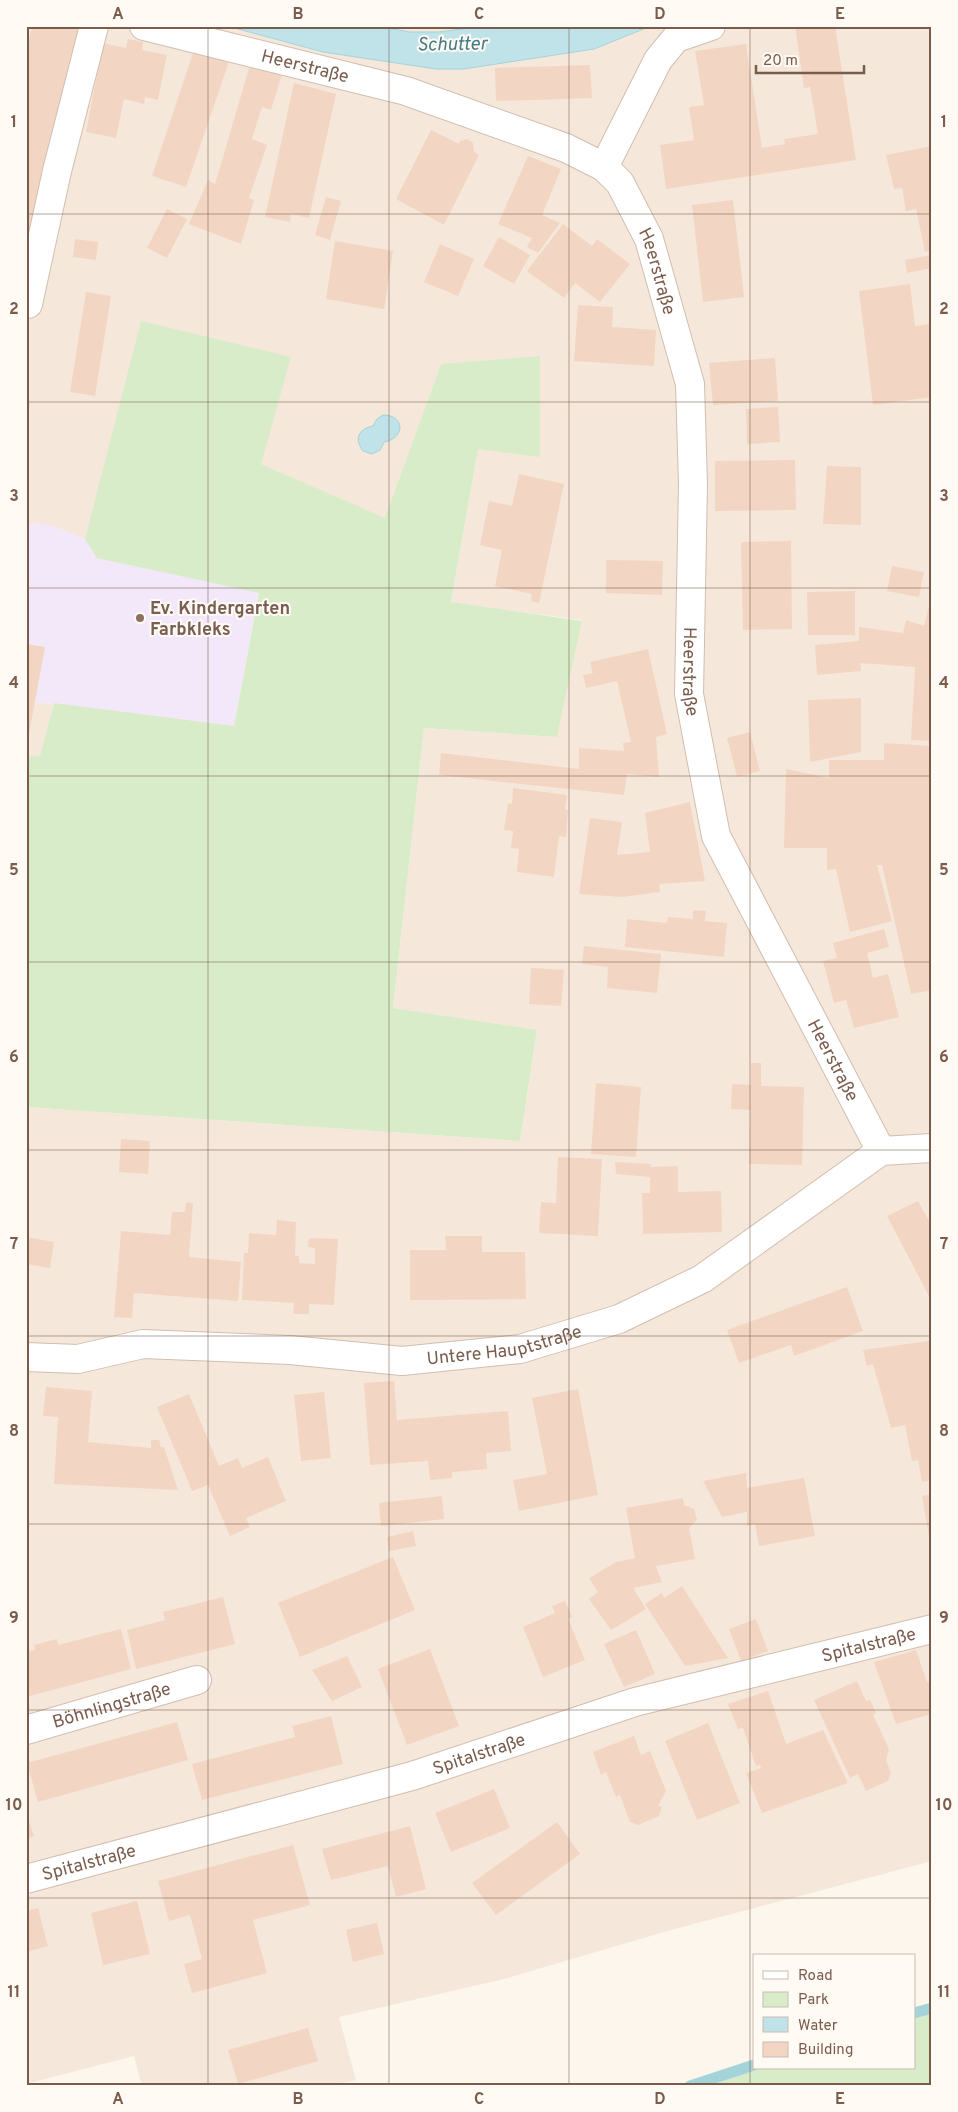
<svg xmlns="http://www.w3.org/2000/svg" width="958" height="2112" viewBox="0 0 958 2112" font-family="Overpass,sans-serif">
<rect width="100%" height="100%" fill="#fdf6ec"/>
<path fill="#f5e8da" d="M 26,26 L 227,26 L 323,52 L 436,69 L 464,69 L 594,49 L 651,26 L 932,26 L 932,1861 L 671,1930 L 500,1980 L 339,2017 L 356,2080 L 327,2086 L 142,2086 L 134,2056 L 26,2084 L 26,1107 L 520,1141 L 537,1031 L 393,1008 L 424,728 L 557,737 L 582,620 L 451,603 L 478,449 L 540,456 L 441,364 L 385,519 L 261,464 L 141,321 L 234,726 L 54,703 L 40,757 L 26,755 Z
M 376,26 L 483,26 L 439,32 L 410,32 Z"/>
<path fill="#f3e8fa" d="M 26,522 L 51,525 L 85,539 L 97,558 L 259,592 L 234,726 L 35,702 L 45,647 L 26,644 Z"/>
<path fill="#d8ecc9" d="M 141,321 L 291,357 L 261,464 L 385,518 L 441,364 L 540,356 L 540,457 L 478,449 L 451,602 L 582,621 L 557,737 L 424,728 L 393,1008 L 537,1030 L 520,1141 L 26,1107 L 26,755 L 40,756 L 54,703 L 234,726 L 259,593 L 97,558 L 85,539 Z
M 932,2013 L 932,2086 L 708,2086 L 762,2068 L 914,2068 L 914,2019 Z"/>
<path fill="#bfe3e8" stroke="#a5d3da" d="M 227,26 L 376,26 L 410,32 L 439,32 L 483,26 L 651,26 L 594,49 L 464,69 L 436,69 L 323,52 Z
M 383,415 C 405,415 406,438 384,442 L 380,450 L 372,454 L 363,451 C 354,439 358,429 373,426 L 377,419 Z"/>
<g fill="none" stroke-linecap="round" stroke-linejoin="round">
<path stroke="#a5d3da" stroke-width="11" d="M 914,2013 L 932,2008
M 690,2086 L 754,2065"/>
</g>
<path fill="#f3d5c3" d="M 32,26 L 66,26 L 81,30 L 29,240 L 26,239 L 26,52 Z
M 795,26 L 835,26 L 856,160 L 666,189 L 660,145 L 694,140 L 689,107 L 704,105 L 695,51 L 746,44 L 762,148 L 785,144 L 784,139 L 818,134 L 810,87 L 804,88 Z
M 128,39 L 143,42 L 142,50 L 167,55 L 158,100 L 145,97 L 144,104 L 124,99 L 116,138 L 86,132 L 103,43 L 126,48 Z
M 195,47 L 230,59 L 186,187 L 152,176 Z
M 250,65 L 282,74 L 271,110 L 262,107 L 252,139 L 267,145 L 249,198 L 254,200 L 241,244 L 189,224 L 208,180 L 215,184 Z
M 590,65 L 592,98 L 496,101 L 495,68 Z
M 294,83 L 336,94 L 309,218 L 291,214 L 290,222 L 265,217 Z
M 431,130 L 459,144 L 460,141 L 467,139 L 473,143 L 474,152 L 479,155 L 444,225 L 396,199 Z
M 932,146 L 932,250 L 925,252 L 916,209 L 906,211 L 902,188 L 894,189 L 886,155 Z
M 528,156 L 561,169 L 542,215 L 560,223 L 538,253 L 527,247 L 532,238 L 498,224 Z
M 326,197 L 341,201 L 330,240 L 315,235 Z
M 733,200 L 744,297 L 703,302 L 692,205 Z
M 167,209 L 187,219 L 167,258 L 147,248 Z
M 563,224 L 592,246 L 597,239 L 630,264 L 600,302 L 575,283 L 564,298 L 527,271 Z
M 499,237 L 530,255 L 514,284 L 483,266 Z
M 75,239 L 98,242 L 96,260 L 73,257 Z
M 335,241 L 393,251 L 384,309 L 326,299 Z
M 440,244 L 474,259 L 458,296 L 424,282 Z
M 932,255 L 932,268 L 907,273 L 905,260 Z
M 910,284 L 915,326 L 932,324 L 932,397 L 873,405 L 859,291 Z
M 86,292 L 111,296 L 95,396 L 70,392 Z
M 578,305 L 613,307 L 612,327 L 656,330 L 654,366 L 574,361 Z
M 775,358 L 778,401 L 713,405 L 709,363 Z
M 778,407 L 780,442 L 747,444 L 746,409 Z
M 795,460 L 796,510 L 715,511 L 715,461 Z
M 827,466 L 861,467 L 861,525 L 823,524 Z
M 519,474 L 564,484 L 539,603 L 531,601 L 532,594 L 495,586 L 502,550 L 480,545 L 489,501 L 512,506 Z
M 791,541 L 792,629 L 743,630 L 741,542 Z
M 606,560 L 663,561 L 662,595 L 606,593 Z
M 892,566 L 924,572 L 919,597 L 887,591 Z
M 855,591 L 855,635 L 808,635 L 807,592 Z
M 930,603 L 932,604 L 932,741 L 911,740 L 915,667 L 860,663 L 861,671 L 817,675 L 815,645 L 859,641 L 859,627 L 903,633 L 906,620 L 924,626 Z
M 26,644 L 45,647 L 27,745 L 26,745 Z
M 648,649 L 667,734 L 656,737 L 659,777 L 627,774 L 624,795 L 439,775 L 441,753 L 579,769 L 579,748 L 624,751 L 623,743 L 631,742 L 617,681 L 586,688 L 583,675 L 593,673 L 590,662 Z
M 861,698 L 861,752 L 810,762 L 808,700 Z
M 750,732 L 760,771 L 737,777 L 727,738 Z
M 884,743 L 932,746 L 932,990 L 911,994 L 882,865 L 877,865 L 892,921 L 850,932 L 836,869 L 827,870 L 827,848 L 784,848 L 786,769 L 829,778 L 829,760 L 884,760 Z
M 513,788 L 567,795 L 565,810 L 568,810 L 566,837 L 559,836 L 554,877 L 517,872 L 519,849 L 511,848 L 513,831 L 504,830 L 508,803 L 512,804 Z
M 690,802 L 705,881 L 659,884 L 660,892 L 622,897 L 579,894 L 590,818 L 622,822 L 617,855 L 650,852 L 645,813 Z
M 693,910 L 706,911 L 705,921 L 727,923 L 724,957 L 625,947 L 627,919 L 667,923 L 668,917 L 693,919 Z
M 884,929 L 889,947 L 867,953 L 873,978 L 888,974 L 899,1017 L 854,1028 L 846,1000 L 834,1003 L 823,961 L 837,958 L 833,943 Z
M 584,946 L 661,954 L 657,993 L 607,988 L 608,967 L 582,964 Z
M 531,968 L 564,970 L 561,1006 L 529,1004 Z
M 751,1063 L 761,1063 L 761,1086 L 804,1087 L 802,1165 L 749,1164 L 750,1110 L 731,1109 L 732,1084 L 751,1085 Z
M 596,1083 L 641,1087 L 636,1157 L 591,1154 Z
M 121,1139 L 150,1141 L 148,1174 L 119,1172 Z
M 558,1157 L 602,1159 L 598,1236 L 539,1233 L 541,1202 L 556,1203 Z
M 615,1162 L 651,1164 L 651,1167 L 678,1166 L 678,1192 L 721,1191 L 722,1232 L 643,1234 L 642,1193 L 650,1193 L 650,1177 L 616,1174 Z
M 918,1201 L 932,1226 L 932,1302 L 887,1216 Z
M 186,1202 L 193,1203 L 189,1257 L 241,1262 L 238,1301 L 134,1293 L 132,1318 L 114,1317 L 121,1231 L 170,1235 L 172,1212 L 185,1212 Z
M 277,1220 L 296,1222 L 295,1256 L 299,1256 L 299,1263 L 315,1264 L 315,1248 L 308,1247 L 309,1238 L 338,1239 L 334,1305 L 309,1304 L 309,1314 L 293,1314 L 294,1303 L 242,1300 L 244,1253 L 248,1253 L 249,1233 L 276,1235 Z
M 445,1236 L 482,1236 L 482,1252 L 525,1252 L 526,1299 L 410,1300 L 410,1250 L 446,1250 Z
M 26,1237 L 54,1242 L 50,1268 L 26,1264 Z
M 847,1287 L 863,1331 L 794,1356 L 791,1345 L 739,1363 L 727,1330 Z
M 929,1341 L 932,1353 L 932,1480 L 922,1482 L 918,1460 L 912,1461 L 905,1425 L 891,1428 L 873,1364 L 867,1366 L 863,1350 Z
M 394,1381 L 397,1420 L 508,1411 L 511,1451 L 486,1453 L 487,1469 L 452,1472 L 452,1478 L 430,1480 L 428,1461 L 370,1465 L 364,1383 Z
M 46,1387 L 92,1391 L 88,1442 L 151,1448 L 151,1440 L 159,1440 L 161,1447 L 164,1447 L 178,1490 L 54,1484 L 58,1417 L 43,1416 Z
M 578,1389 L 598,1495 L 519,1511 L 513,1480 L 547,1474 L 532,1398 Z
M 324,1392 L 331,1458 L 301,1461 L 294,1395 Z
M 189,1394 L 219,1466 L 238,1458 L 242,1468 L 268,1457 L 286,1501 L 246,1518 L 250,1527 L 230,1536 L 208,1485 L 192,1491 L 157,1407 Z
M 746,1473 L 747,1488 L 804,1478 L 815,1536 L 759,1546 L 755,1524 L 747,1526 L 747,1512 L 722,1517 L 703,1481 Z
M 932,1494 L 932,1547 L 931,1547 L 922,1496 Z
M 442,1496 L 444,1519 L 381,1526 L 379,1503 Z
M 683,1498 L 684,1505 L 694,1509 L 697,1520 L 689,1528 L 695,1559 L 656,1566 L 662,1582 L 633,1588 L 646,1609 L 611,1630 L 589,1599 L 598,1592 L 589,1578 L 616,1562 L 635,1558 L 626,1508 Z
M 413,1531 L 416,1546 L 389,1551 L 387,1537 Z
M 393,1557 L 415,1610 L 300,1657 L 278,1603 Z
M 682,1586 L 728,1658 L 685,1666 L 645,1604 L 662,1593 L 664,1598 Z
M 223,1597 L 235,1644 L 136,1669 L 127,1630 L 165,1620 L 163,1612 Z
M 565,1601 L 572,1617 L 568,1619 L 585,1660 L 543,1677 L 523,1627 L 555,1613 L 552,1606 Z
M 756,1619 L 768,1651 L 741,1661 L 729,1629 Z
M 121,1629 L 131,1669 L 26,1697 L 26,1652 L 35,1650 L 34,1645 L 57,1639 L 58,1645 Z
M 636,1630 L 655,1674 L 624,1687 L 604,1644 Z
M 430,1649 L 459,1726 L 407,1745 L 378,1669 Z
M 916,1650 L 927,1682 L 932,1681 L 932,1714 L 896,1724 L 874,1662 Z
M 347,1656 L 362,1687 L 332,1701 L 312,1670 Z
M 857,1681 L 866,1701 L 870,1700 L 876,1713 L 873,1715 L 889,1749 L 886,1760 L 891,1773 L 888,1781 L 866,1791 L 858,1774 L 850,1778 L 814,1700 Z
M 768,1691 L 786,1744 L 823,1730 L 848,1783 L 762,1813 L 746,1773 L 761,1768 L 760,1765 L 756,1766 L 743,1728 L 738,1729 L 728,1704 Z
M 331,1716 L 343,1764 L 202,1800 L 192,1764 L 295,1737 L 292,1726 Z
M 177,1722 L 188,1760 L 38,1802 L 27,1763 Z
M 708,1723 L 740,1803 L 697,1820 L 665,1741 Z
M 634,1736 L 641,1755 L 650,1751 L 666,1791 L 658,1806 L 662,1807 L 659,1816 L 638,1825 L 630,1822 L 620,1795 L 616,1797 L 606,1772 L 601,1775 L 593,1752 Z
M 494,1789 L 510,1828 L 451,1852 L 435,1813 Z
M 26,1812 L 34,1836 L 26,1839 Z
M 557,1822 L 580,1854 L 496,1915 L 472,1883 Z
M 410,1826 L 426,1889 L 396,1897 L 388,1866 L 331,1880 L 322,1849 Z
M 293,1845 L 310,1905 L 253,1920 L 267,1973 L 192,1993 L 184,1964 L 202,1959 L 190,1915 L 169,1921 L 158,1881 Z
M 137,1901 L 150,1954 L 103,1965 L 91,1913 Z
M 38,1908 L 48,1946 L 26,1952 L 26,1911 Z
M 377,1923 L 384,1954 L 353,1962 L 346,1930 Z
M 308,2028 L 318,2061 L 238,2084 L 228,2050 Z"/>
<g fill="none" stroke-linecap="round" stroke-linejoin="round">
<g stroke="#d1beb0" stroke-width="30">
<g id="minor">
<path id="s1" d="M 144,26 L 406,91 L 566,148 L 604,167 L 658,60 L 676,38 L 711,26"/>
<path id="s2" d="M 604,167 L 620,183 L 649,239 L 690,384 L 693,484 L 689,694 L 716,836 L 881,1151"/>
<path d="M 28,304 L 57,171 L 94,26"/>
<path id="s3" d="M 26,1357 L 78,1359 L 143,1344 L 290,1350 L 402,1361 L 520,1349 L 619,1319 L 702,1279 L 881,1151 L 932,1148"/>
<path id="s4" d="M 26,1730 L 197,1680"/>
<path id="s5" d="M 26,1879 L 412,1776 L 635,1702 L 932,1629"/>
</g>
</g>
<use href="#minor" stroke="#fff" stroke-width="28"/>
</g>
<path fill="none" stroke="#7a5c4d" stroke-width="1" stroke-opacity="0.55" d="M 208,26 L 208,2086M 389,26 L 389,2086M 569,26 L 569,2086M 750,26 L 750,2086M 26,214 L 932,214M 26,402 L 932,402M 26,588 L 932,588M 26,776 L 932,776M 26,962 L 932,962M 26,1150 L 932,1150M 26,1336 L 932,1336M 26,1524 L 932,1524M 26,1710 L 932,1710M 26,1898 L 932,1898"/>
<circle fill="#8d6e63" stroke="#fffaf3" stroke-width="2" cx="140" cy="618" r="5"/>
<g text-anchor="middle" stroke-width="4" stroke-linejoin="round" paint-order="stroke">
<g font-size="18" fill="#7a5c4d" stroke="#fffaf3">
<text dy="6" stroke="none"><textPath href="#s1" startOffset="166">Heerstraße</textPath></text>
<text dy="6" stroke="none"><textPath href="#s2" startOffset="119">Heerstraße</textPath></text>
<text dy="6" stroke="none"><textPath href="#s2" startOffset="524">Heerstraße</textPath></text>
<text dy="6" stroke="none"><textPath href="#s2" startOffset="944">Heerstraße</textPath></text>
<text dy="6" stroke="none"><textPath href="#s3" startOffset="482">Untere Hauptstraße</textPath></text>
<text dy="6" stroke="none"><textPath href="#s5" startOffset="875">Spitalstraße</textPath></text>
<text dy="6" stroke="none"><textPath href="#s4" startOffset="89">Böhnlingstraße</textPath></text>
<text dy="6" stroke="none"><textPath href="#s5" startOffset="470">Spitalstraße</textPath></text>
<text dy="6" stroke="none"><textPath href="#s5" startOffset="65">Spitalstraße</textPath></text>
</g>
<g font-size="18" font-weight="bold" fill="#785e54" stroke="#fffaf3" text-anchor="start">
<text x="150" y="614">Ev. Kindergarten<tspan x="150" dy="21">Farbkleks</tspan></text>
</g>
<g font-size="19" font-style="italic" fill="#437c86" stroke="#fffaf3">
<text transform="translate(452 43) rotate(-1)" y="7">Schutter</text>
</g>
</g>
<rect width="958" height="2112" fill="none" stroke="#fffaf3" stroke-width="55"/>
<rect x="753" y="1954" width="162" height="115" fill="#fffaf3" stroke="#cabbb1"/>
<rect x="763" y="1971" width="25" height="8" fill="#ffffff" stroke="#cabbb1"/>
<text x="798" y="1980" font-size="15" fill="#7a5c4d">Road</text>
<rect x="763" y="1992" width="25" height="15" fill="#d8ecc9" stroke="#cabbb1"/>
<text x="798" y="2004" font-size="15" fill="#7a5c4d">Park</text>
<rect x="763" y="2017" width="25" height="15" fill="#bfe3e8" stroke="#cabbb1"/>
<text x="798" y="2030" font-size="15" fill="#7a5c4d">Water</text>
<rect x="763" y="2042" width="25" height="15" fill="#f3d5c3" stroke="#cabbb1"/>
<text x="798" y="2054" font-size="15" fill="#7a5c4d">Building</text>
<path d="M756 65v8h108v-8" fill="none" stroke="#7a5c4d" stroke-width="2.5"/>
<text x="763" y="65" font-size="15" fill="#7a5c4d" stroke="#fffaf3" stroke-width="4" paint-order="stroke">20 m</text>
<rect x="28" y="28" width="902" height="2056" fill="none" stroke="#7a5c4d" stroke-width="2"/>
<g font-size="16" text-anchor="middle" font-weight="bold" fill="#7a5c4d">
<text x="118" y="19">A</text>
<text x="298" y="19">B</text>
<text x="479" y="19">C</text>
<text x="660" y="19">D</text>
<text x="840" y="19">E</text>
<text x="14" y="127">1</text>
<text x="944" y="127">1</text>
<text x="14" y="314">2</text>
<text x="944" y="314">2</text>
<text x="14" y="501">3</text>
<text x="944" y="501">3</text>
<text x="14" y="688">4</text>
<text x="944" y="688">4</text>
<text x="14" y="875">5</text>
<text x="944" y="875">5</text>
<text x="14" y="1062">6</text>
<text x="944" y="1062">6</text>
<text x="14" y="1249">7</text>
<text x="944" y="1249">7</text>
<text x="14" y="1436">8</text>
<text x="944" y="1436">8</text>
<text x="14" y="1623">9</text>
<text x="944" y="1623">9</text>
<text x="14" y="1810">10</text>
<text x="944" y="1810">10</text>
<text x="14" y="1997">11</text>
<text x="944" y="1997">11</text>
<text x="118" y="2104">A</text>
<text x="298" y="2104">B</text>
<text x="479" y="2104">C</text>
<text x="660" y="2104">D</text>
<text x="840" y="2104">E</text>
</g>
</svg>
